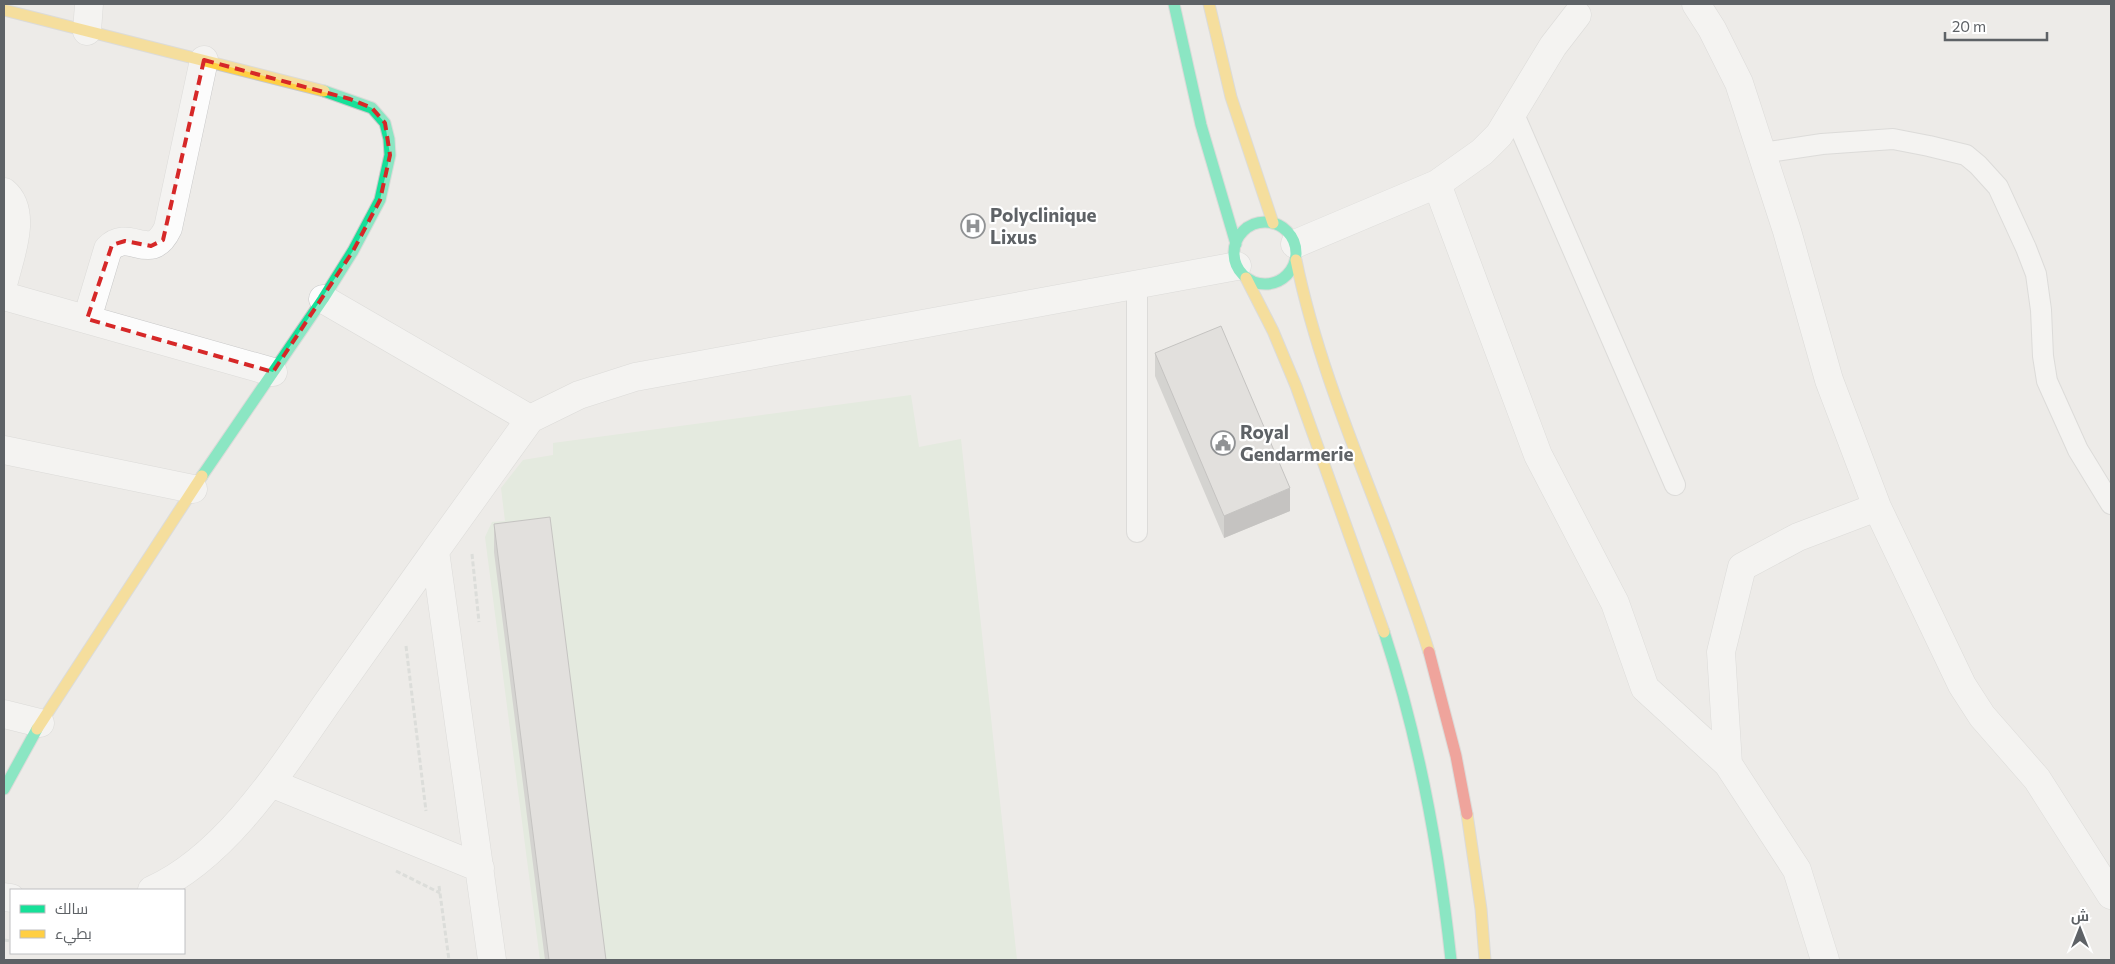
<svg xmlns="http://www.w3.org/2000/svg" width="2115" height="964" viewBox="0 0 2115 964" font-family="Commissioner,Cairo,sans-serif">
<rect width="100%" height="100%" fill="#edebe8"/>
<path fill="#d9e8d4" d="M 911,395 L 919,447 L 961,439 L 1017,960 L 540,960 L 485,537 L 492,522 L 505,521 L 501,488 L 523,460 L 553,455 L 553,443 Z"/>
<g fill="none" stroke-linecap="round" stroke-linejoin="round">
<g stroke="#c8c8c8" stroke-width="22">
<path id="lane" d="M 1513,112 L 1675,485
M 1762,153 L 1822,144 L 1893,139 L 1929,146 L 1966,155 L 1978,165 L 1998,187 L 2026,248 L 2036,274 L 2041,310 L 2043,356 L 2047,381 L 2078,450 L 2111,504
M 1137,284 L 1137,532"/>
</g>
<g stroke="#c8c8c8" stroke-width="29">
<path id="street" d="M 1696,4 L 1712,29 L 1739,83 L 1787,231 L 1829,380 L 1877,507 L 1962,685 L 1982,716 L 2037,779 L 2111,895
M 87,31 L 89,4
M 1437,184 L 1538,455 L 1615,603 L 1645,688 L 1728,764 L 1797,870 L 1825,960
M 4,192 C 28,212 10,256 4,281
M 1295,244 L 1437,184 L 1482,152 L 1499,135 L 1553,46 L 1577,15
M 4,296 L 273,372
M 323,299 L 530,419 L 435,551 L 492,960
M 87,319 L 108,249 C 130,226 150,266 168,228 L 204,60
M 530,419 L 579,395 L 635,377 L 1237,266
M 4,450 L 193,489
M 4,714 L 40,723
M 1728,764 L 1721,652 L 1742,567 L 1798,537 L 1877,507
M 271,783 L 480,868
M 152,890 C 226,857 282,768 327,703 C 363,653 399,602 435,551
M 4,897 L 11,898"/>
</g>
<g stroke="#c7c8c8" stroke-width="13">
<path id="fast" d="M 1174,4 L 1201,125 L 1236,244
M1234 253a31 31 0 1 1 62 0a31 31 0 1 1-62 0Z
M 202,476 L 323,299 L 353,251 L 380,200 L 390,155 L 389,139 L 385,123 L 372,108 L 324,91
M 1384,632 C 1419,739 1439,848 1451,960
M 4,789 L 37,729"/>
</g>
<g stroke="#c7c8c8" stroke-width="13">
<path id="slow" d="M 1209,4 L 1231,97 L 1273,223
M 4,10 L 324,91
M 1296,260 C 1324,396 1388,520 1429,652
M 1246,278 L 1273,331 L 1296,386 L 1384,632
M 37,729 L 202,476
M 1467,814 L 1481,909 L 1485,960"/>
</g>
<g stroke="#c7c8c8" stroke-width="13">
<path id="jam" d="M 1429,652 L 1456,756 L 1467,814"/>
</g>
<path stroke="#c7ccc9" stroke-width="3" stroke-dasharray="5 2.5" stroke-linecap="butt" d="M 472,554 L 479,622
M 406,646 L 426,811
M 396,871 L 440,893
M 439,886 L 449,960
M 4,940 L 11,941"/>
<use href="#lane" stroke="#fcfcfc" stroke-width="20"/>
<use href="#street" stroke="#fcfcfc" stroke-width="28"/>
<use href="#fast" stroke="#16e098" stroke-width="11"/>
<use href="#slow" stroke="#ffcf43" stroke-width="11"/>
<use href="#jam" stroke="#f24e42" stroke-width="11"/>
</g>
<path fill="#b6b5b4" d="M 1155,353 L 1290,511 L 1224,538 L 1155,376 Z
M 494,524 L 606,960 L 545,960 L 494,552 Z"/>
<path fill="#949392" d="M 1290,488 L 1290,511 L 1224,538 L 1224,516 Z"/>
<path fill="#d4d2d1" stroke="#949392" d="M 1221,326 L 1290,488 L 1224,516 L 1155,353 Z
M 550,517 L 606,960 L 549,960 L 494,524 Z"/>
<path d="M0 0H2115V964H0ZM 204,60 L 350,99 L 372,108 L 385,123 L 390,155 L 380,200 L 353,251 L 273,372 L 87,319 L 112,245 L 125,241 L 151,246 L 163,240 Z" fill="#edebe8" fill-opacity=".55" fill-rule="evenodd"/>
<path fill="none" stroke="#d62828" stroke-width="4" stroke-dasharray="10 6" stroke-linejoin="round" d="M 204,60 L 350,99 L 372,108 L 385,123 L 390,155 L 380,200 L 353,251 L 273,372 L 87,319 L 112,245 L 125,241 L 151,246 L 163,240 Z"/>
<defs>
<g id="hospital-ring" transform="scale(1.25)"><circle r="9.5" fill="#fff" stroke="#909294" stroke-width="1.5"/><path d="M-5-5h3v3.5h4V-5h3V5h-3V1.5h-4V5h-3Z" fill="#909294"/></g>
<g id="civic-ring" transform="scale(1.25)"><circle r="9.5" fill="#fff" stroke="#909294" stroke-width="1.5"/><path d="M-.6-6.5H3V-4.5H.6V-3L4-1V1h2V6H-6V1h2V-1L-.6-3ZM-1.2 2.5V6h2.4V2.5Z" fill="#909294"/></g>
</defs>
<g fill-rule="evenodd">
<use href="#hospital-ring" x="973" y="226"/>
<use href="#civic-ring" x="1223" y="443"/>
</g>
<g text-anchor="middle" stroke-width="4.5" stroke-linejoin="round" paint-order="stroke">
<g font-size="19" font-weight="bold" fill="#5e6266" stroke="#fff" text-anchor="start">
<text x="990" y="222">Polyclinique<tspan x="990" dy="22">Lixus</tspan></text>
<text x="1240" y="439">Royal<tspan x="1240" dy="22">Gendarmerie</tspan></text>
</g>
</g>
<rect width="2115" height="964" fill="none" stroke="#5e6266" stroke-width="10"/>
<rect x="10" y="889" width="175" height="65" fill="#ffffff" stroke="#bfc0c2"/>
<rect x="20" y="905" width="25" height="8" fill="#16e098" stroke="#bfc0c2"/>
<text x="55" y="914" font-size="15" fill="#5e6266">سالك</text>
<rect x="20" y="930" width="25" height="8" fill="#ffcf43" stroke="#bfc0c2"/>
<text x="55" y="939" font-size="15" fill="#5e6266">بطيء</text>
<g transform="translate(2080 929)" stroke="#ffffff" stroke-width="4" paint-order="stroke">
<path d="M0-4L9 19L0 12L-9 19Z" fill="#5e6266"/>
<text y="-8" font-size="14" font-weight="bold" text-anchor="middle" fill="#5e6266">ش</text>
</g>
<path d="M1945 32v8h102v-8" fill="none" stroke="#5e6266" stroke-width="2.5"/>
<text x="1952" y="32" font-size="15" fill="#5e6266" stroke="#ffffff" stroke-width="4" paint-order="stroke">20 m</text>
</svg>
